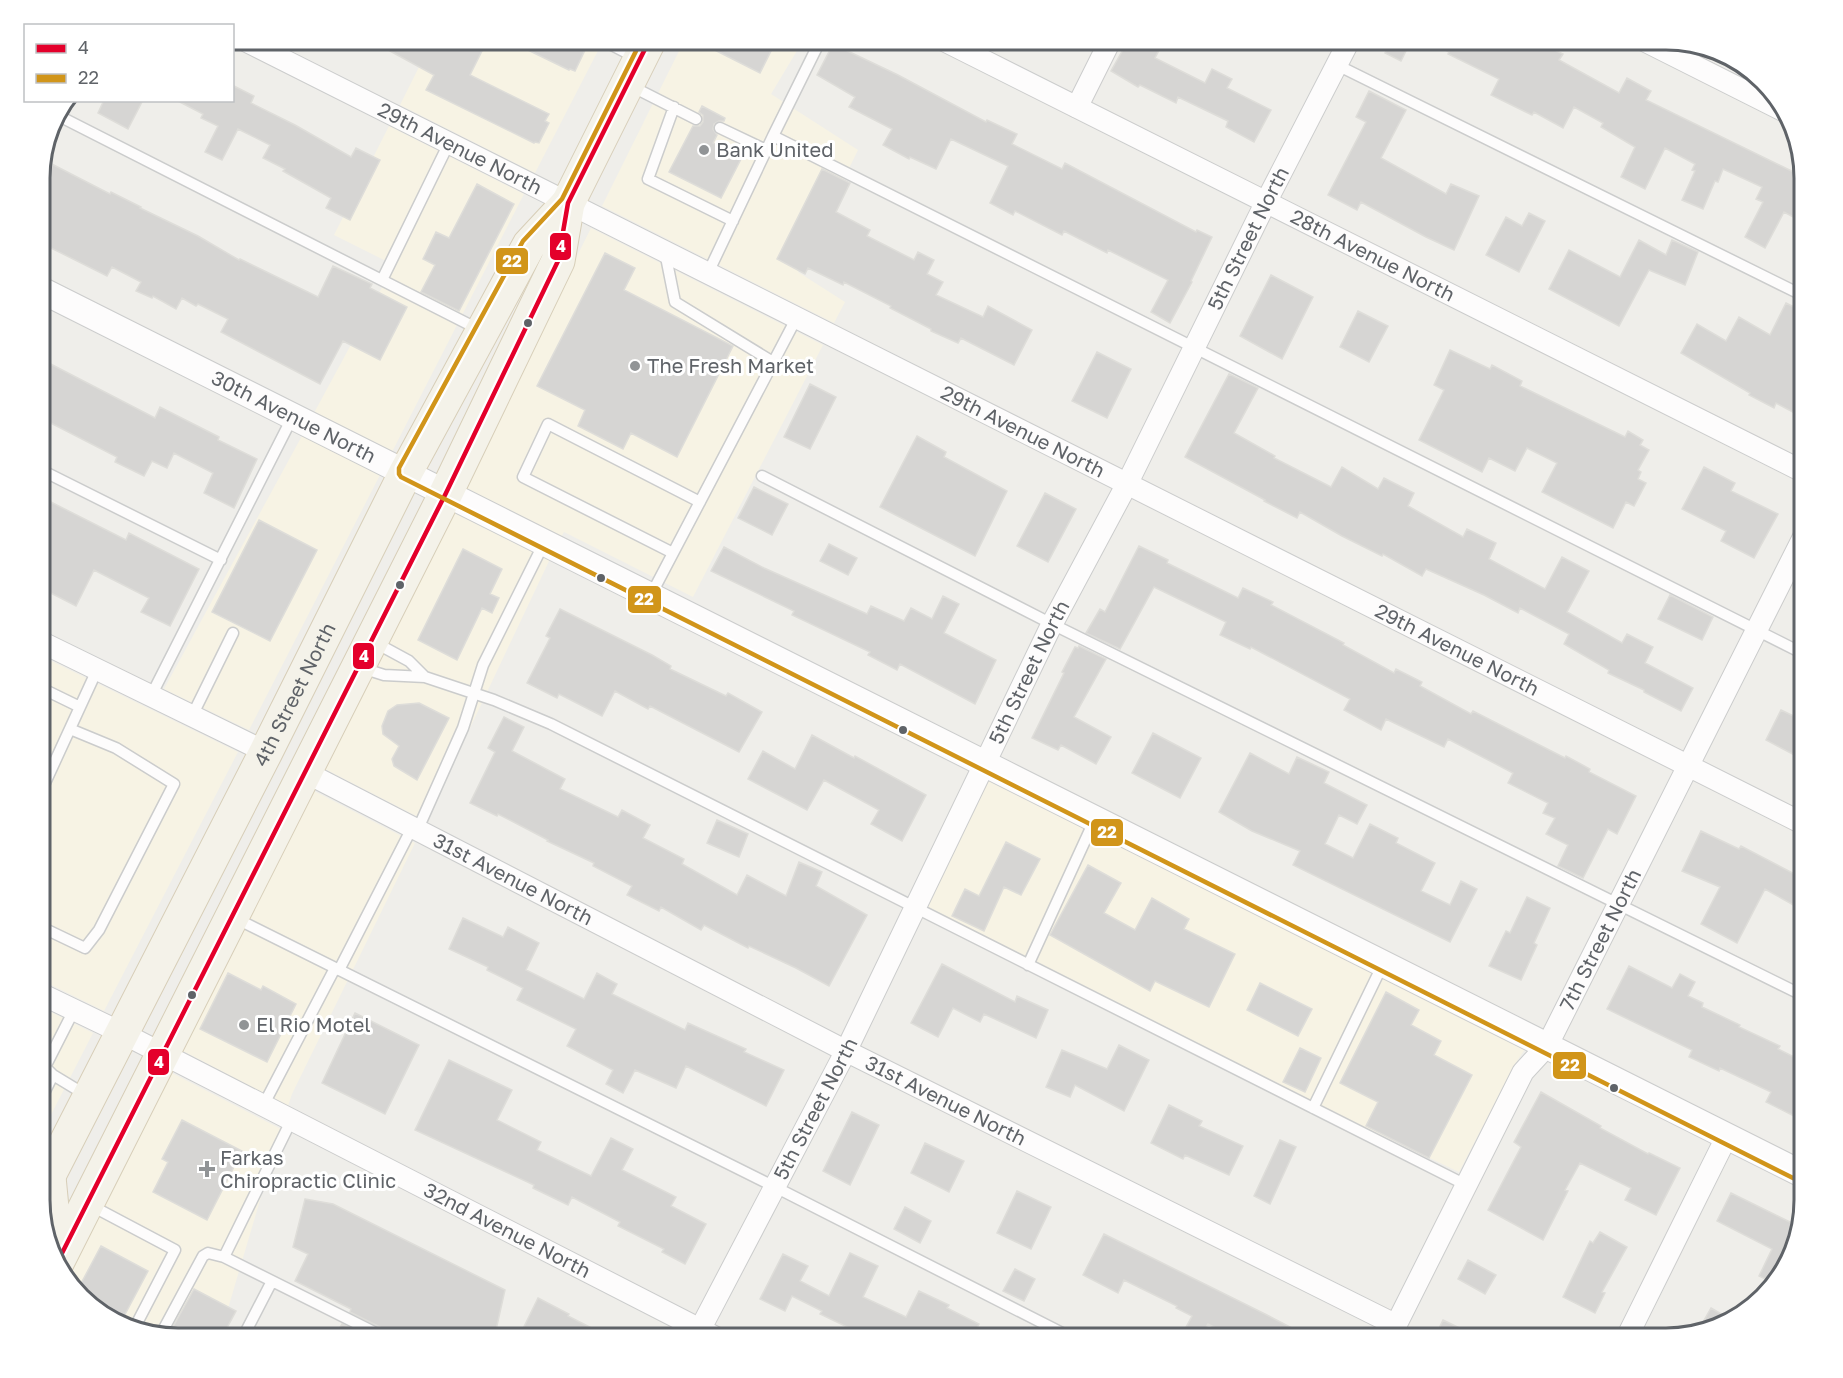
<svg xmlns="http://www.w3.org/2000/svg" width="1843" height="1378" viewBox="0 0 1843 1378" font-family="'Golos Text',sans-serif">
<rect width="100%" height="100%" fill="#efeeea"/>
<path fill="#f7f3e4" d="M 433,39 L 604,39 L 535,173 L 400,105 Z
M 685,39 L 804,39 L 771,94 L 858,150 L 798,272 L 845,302 L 834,323 L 602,206 Z
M 389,126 L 524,194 L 392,452 L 314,413 L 394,265 L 334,235 Z
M 591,228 L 823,345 L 693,597 L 564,532 L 561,537 L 462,487 Z
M 303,434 L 381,473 L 249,730 L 164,689 Z
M 452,509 L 550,559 L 426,821 L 323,768 Z
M 39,655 L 238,752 L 104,1011 L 39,979 Z
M 989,779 L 1525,1049 L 1515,1064 L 1459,1172 L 923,916 Z
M 312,790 L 415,843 L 292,1094 L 288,1106 L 179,1049 Z
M 39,1006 L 93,1033 L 39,1138 Z
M 168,1071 L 281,1129 L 219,1339 L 177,1339 L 93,1310 L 64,1275 Z"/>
<path fill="#d6d5d3" stroke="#deddd9" stroke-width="1.5" d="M 368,39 L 430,39 L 447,48 L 452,39 L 488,39 L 470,75 L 549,114 L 545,121 L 549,123 L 539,143 L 535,142 L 534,143 L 426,90 L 434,75 Z
M 505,39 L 585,39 L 582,44 L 587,46 L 575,71 L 570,69 L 569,70 Z
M 693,39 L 777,39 L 760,73 Z
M 1129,39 L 1165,39 L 1155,58 L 1205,83 L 1212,69 L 1232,79 L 1227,88 L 1271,110 L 1254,142 L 1226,127 L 1228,121 L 1178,97 L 1176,103 L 1140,85 L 1138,87 L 1111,71 Z
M 1392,39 L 1412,39 L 1401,61 L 1385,53 Z
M 1424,39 L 1533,39 L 1563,54 L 1559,60 L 1619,93 L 1627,78 L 1651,91 L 1646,100 L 1804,177 L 1804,209 L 1799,220 L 1784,212 L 1765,248 L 1745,237 L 1763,202 L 1756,199 L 1762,187 L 1723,169 L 1718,182 L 1715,181 L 1703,209 L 1682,200 L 1695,171 L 1692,170 L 1695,164 L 1665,148 L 1645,189 L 1621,177 L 1635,147 L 1601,127 L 1603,123 L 1574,107 L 1563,128 L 1534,112 L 1532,115 L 1491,95 L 1499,79 L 1448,54 L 1449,52 Z
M 833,44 L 898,75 L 986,122 L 987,120 L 1017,134 L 1012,144 L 1062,169 L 1065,163 L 1196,232 L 1197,230 L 1212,237 L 1191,281 L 1192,282 L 1170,323 L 1151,312 L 1168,280 L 1108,250 L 1107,253 L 1064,231 L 1062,235 L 1015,211 L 1013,215 L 990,203 L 1008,166 L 951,139 L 936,169 L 910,157 L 909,159 L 883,145 L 892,129 L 849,107 L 855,97 L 817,75 Z
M 232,85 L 254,96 L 251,103 L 295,125 L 351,157 L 356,148 L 380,160 L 350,220 L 326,208 L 331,198 L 283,171 L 285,169 L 263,158 L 270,145 L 238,129 L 222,160 L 205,152 L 218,126 L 201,118 L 203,114 L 176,100 L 232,100 Z
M 1369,91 L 1406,110 L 1381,158 L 1446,194 L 1451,184 L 1479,196 L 1454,250 L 1426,237 L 1361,202 L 1357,210 L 1328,195 L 1366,122 L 1356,117 Z
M 104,100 L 143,100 L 128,129 L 98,113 Z
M 702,106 L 725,118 L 724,121 L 719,121 L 714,124 L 713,129 L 717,135 L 713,143 L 742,157 L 721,198 L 669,172 L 693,126 L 700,126 L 703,122 L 703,115 L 699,112 Z
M 42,159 L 110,194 L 111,192 L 141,207 L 140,208 L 198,236 L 239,260 L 240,259 L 318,297 L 333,266 L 372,284 L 370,288 L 407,307 L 380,360 L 343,341 L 320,384 L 221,332 L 228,319 L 198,304 L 196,306 L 182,298 L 176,309 L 153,296 L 152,298 L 136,291 L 141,282 L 112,267 L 107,276 L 39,242 L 39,168 Z
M 822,169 L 850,183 L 836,212 L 870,230 L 867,236 L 914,260 L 918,252 L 934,260 L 927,274 L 943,282 L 936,295 L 983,317 L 988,306 L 1032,330 L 1014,365 L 961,338 L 958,343 L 931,331 L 931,329 L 890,308 L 891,306 L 844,282 L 843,285 L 808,268 L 805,274 L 777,259 Z
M 477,184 L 514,204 L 459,311 L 421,292 L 435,265 L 423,259 L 436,232 L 449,238 Z
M 1529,213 L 1545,221 L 1519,272 L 1486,255 L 1506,217 L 1522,226 Z
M 1639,240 L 1666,255 L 1672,240 L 1698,252 L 1685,285 L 1649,270 L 1619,326 L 1549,289 L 1569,250 L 1620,277 Z
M 605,253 L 635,268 L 624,290 L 733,346 L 677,457 L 631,433 L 623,449 L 578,426 L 585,410 L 537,386 Z
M 1271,275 L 1313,297 L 1282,359 L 1240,336 Z
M 1786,303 L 1804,312 L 1804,418 L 1776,403 L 1774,408 L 1749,395 L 1750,393 L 1681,353 L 1697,324 L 1726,341 L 1739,317 L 1770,335 Z
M 1358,311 L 1388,326 L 1369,362 L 1340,347 Z
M 1450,350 L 1490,369 L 1492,365 L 1522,381 L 1520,386 L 1625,437 L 1628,431 L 1643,440 L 1640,445 L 1649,450 L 1638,470 L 1641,472 L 1638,479 L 1646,483 L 1634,506 L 1626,502 L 1613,528 L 1542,492 L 1557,463 L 1527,448 L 1515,471 L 1489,458 L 1482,472 L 1419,440 L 1444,390 L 1434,385 Z
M 1097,352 L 1131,369 L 1107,418 L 1072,401 Z
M 39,358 L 155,418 L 160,407 L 219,437 L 218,440 L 257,459 L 234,508 L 204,493 L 213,473 L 174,453 L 167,468 L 152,461 L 144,476 L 115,462 L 117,457 L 39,417 Z
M 1229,374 L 1258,388 L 1234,433 L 1275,456 L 1274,458 L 1331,487 L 1342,467 L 1378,489 L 1384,478 L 1414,493 L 1408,506 L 1463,537 L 1467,529 L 1496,543 L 1489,559 L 1545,589 L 1562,557 L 1589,571 L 1567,612 L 1622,643 L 1627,634 L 1653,647 L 1645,663 L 1693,688 L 1681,711 L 1644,692 L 1644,690 L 1608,673 L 1609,670 L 1564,644 L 1569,634 L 1520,608 L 1518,613 L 1484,595 L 1426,569 L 1422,576 L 1383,554 L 1382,556 L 1342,536 L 1300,512 L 1297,518 L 1264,501 L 1265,500 L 1185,457 Z
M 810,384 L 836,397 L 810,449 L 784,437 Z
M 917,436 L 946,452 L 944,457 L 1007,491 L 975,556 L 880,507 Z
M 1704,467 L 1735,483 L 1731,491 L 1778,514 L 1754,558 L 1721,541 L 1726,531 L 1682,509 Z
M 754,487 L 788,504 L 772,535 L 738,518 Z
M 1045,493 L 1076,509 L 1048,562 L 1017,546 Z
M 39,496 L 126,540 L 129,533 L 199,569 L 170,626 L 141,612 L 149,598 L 94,570 L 76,606 L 39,587 Z
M 259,520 L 317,550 L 270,641 L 212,612 Z
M 829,544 L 857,558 L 848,575 L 820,561 Z
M 1139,546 L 1168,560 L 1167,563 L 1238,598 L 1243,588 L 1273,602 L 1271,605 L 1344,643 L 1343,645 L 1394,673 L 1396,669 L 1422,682 L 1420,686 L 1471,714 L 1473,711 L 1565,758 L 1566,756 L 1590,769 L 1589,772 L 1636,796 L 1617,834 L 1608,829 L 1583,878 L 1558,866 L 1568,845 L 1546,834 L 1555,818 L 1543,813 L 1548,803 L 1508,783 L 1513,773 L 1448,739 L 1444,747 L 1386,719 L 1381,730 L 1344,710 L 1350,699 L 1251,647 L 1250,649 L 1220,635 L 1226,622 L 1154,587 L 1120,649 L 1086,633 L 1100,609 L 1105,612 Z
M 724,547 L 764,568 L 867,614 L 871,606 L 904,621 L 911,608 L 932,619 L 943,596 L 959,604 L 944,633 L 996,660 L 975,704 L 900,664 L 897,670 L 868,655 L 870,652 L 792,615 L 794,611 L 711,571 Z
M 463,549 L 502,569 L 490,594 L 499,598 L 492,613 L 482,608 L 457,660 L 418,640 Z
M 1670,595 L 1713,617 L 1702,640 L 1658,619 Z
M 560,609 L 652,655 L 671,666 L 670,669 L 726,696 L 728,693 L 762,712 L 739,752 L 650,706 L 648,709 L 615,691 L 602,716 L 559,694 L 557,698 L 527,683 L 550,638 L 546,636 Z
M 1079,646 L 1106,659 L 1074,717 L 1111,737 L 1096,764 L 1061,745 L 1058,750 L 1032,738 L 1064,673 L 1062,672 L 1075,647 L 1078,648 Z
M 419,703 L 449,718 L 417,780 L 394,766 L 392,759 L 399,746 L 383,734 L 382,726 L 388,711 L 397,705 Z
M 1781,710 L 1804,721 L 1804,760 L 1766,740 Z
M 504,717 L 524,727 L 512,751 L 565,779 L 560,789 L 618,817 L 622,810 L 650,825 L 643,838 L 684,859 L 682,864 L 737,895 L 747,875 L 786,896 L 799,862 L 822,872 L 816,886 L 867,915 L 829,986 L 796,968 L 749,946 L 748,948 L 704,925 L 701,930 L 661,907 L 659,911 L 627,895 L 632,886 L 593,866 L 594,863 L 547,841 L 548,840 L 498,814 L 497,816 L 470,803 L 495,752 L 488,748 Z
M 1153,733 L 1201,758 L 1180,798 L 1132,773 Z
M 812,735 L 854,758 L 855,756 L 926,795 L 902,841 L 871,824 L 879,810 L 824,780 L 807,810 L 748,779 L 763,751 L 795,769 Z
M 1250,753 L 1289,774 L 1297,757 L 1329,772 L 1324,783 L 1367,805 L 1357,824 L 1339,815 L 1325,844 L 1353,858 L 1370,824 L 1398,838 L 1396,843 L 1435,863 L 1421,891 L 1450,905 L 1461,881 L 1477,889 L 1450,942 L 1293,865 L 1300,851 L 1252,831 L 1219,812 Z
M 717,820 L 748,834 L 739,857 L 707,843 Z
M 1701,831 L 1739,849 L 1741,846 L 1804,879 L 1804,911 L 1765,889 L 1737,943 L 1701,924 L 1720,887 L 1682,871 Z
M 1006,842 L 1040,859 L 1021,895 L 1004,887 L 984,931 L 952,916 L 965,889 L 979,896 Z
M 1088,865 L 1121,883 L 1104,913 L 1135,930 L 1152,898 L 1189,919 L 1184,929 L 1235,954 L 1209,1007 L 1155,981 L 1150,991 L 1050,935 Z
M 1527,897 L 1550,908 L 1534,943 L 1537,945 L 1521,980 L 1489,966 L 1506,931 L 1510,933 Z
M 463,918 L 503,937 L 508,927 L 539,943 L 526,970 L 584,999 L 597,973 L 617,984 L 612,994 L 685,1030 L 688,1023 L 746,1049 L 744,1052 L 784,1070 L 766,1106 L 686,1066 L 676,1088 L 635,1070 L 623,1093 L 606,1084 L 613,1070 L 567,1046 L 576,1029 L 517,1000 L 523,988 L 487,970 L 488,967 L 449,949 Z
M 942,964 L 1015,1002 L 1017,996 L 1048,1010 L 1036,1038 L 984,1014 L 980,1022 L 953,1008 L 938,1037 L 911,1023 Z
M 1629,966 L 1672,988 L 1680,974 L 1695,982 L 1688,996 L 1703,1003 L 1702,1007 L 1740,1025 L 1739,1027 L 1780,1046 L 1778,1049 L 1804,1062 L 1804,1101 L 1796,1117 L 1766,1102 L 1771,1092 L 1720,1068 L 1719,1071 L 1689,1057 L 1692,1050 L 1607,1009 Z
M 228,973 L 261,990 L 263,986 L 296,1004 L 267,1062 L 200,1029 Z
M 1260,983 L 1312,1009 L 1298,1036 L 1247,1010 Z
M 1386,992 L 1419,1010 L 1411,1025 L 1441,1041 L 1434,1055 L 1472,1075 L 1429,1158 L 1366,1126 L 1378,1102 L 1340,1083 Z
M 355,1013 L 419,1045 L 385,1114 L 322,1083 Z
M 1119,1045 L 1149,1060 L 1124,1111 L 1075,1085 L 1070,1097 L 1046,1087 L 1062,1050 L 1107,1069 Z
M 1300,1048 L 1321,1058 L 1305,1092 L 1283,1082 Z
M 449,1060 L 512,1090 L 497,1120 L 541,1142 L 537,1150 L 591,1176 L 611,1138 L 633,1149 L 622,1170 L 676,1197 L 671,1206 L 706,1224 L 685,1264 L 662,1252 L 664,1249 L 618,1226 L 620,1222 L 572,1197 L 568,1205 L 533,1188 L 534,1185 L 415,1130 Z
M 1541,1092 L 1601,1126 L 1600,1128 L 1648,1154 L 1649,1153 L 1680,1168 L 1656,1215 L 1625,1200 L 1631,1188 L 1580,1163 L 1565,1190 L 1568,1191 L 1543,1240 L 1488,1210 L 1521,1147 L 1514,1142 Z
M 1169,1105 L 1202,1121 L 1199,1126 L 1243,1146 L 1229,1175 L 1185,1155 L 1183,1159 L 1151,1143 Z
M 852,1112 L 879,1125 L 850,1185 L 823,1171 Z
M 182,1120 L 242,1151 L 207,1220 L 153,1192 L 168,1162 L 162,1159 Z
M 1280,1140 L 1296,1147 L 1270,1204 L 1254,1196 Z
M 925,1143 L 964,1161 L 949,1192 L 911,1173 Z
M 1017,1191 L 1051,1207 L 1031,1249 L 997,1233 Z
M 1731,1193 L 1796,1225 L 1782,1264 L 1773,1283 L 1759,1276 L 1772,1249 L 1717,1221 Z
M 305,1199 L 333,1204 L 505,1290 L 494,1339 L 395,1339 L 392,1333 L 350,1312 L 351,1309 L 295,1281 L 308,1254 L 293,1247 Z
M 905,1207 L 931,1221 L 920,1243 L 894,1229 Z
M 1600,1232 L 1627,1247 L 1602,1292 L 1605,1293 L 1595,1313 L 1563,1297 L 1590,1241 L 1593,1243 Z
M 1104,1234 L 1267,1315 L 1313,1339 L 1237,1339 L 1208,1324 L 1199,1339 L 1184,1331 L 1192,1316 L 1176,1308 L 1177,1306 L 1124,1280 L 1118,1293 L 1083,1275 Z
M 101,1246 L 148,1271 L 122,1320 L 93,1310 L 77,1291 Z
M 850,1253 L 878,1266 L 863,1297 L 906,1317 L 919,1291 L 949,1305 L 947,1308 L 979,1324 L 971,1339 L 872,1339 L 820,1314 L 822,1311 L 792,1296 L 785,1311 L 760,1299 L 783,1254 L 808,1266 L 800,1281 L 829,1296 Z
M 1468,1260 L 1496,1275 L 1485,1294 L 1458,1279 Z
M 1015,1269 L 1035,1279 L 1024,1301 L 1003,1291 Z
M 194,1289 L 236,1311 L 221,1339 L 177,1339 L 168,1336 Z
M 538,1298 L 569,1314 L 568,1316 L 613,1339 L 518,1339 Z
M 1711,1308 L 1732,1320 L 1726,1325 L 1698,1331 Z
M 1443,1320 L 1482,1339 L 1434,1339 Z
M 342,1324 L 371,1339 L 333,1339 Z"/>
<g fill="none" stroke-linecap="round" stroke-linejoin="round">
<g stroke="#cbcccc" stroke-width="13">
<path id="service" d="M 600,39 L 637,58
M 821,39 L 773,136 L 1804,654
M 1337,65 L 1804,296
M 629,85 L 696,119
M 674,107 L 648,179 L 733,221
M 55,114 L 480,330
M 720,128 L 766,150
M 665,252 L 675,302 L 773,362
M 708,273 L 773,136
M 382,280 L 449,143
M 39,469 L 221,560
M 762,476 L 1052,624 L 1804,996
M 673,553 L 523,477 L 548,424 L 700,502
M 651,595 L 797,317
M 374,642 L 409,661 L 425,677
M 362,668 L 384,675 L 425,677 L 494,700 L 551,724 L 1466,1185
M 39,687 L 80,707
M 151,696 L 293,416
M 192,716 L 233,633
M 39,796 L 97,670
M 417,831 L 463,728 L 483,665 L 544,543
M 235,918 L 775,1187 L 1074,1339
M 39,926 L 85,948 L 99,930 L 174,784 L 116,748 L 70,729
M 1028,965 L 1095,819
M 339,970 L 412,828
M 45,1067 L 74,1010
M 53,1075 L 86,1095
M 39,1103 L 53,1075 L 45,1067 L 40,1065
M 263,1106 L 335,968
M 1313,1108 L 1383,964
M 90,1205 L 175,1250 L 136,1325
M 224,1257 L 291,1121
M 161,1334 L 203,1256 L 208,1253 L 224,1257 L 388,1339
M 242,1339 L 272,1281"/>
</g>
<g stroke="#cbcccc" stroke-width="23">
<g id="minor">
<path id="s1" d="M 242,39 L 1804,824"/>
<path id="s2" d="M 941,39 L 1804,472"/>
<path d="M 1641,39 L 1786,112"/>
<path d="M 1077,107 L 1111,39"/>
<path d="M 39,641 L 266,752"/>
<path id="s3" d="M 305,772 L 846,1051 L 1396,1325"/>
<path id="s4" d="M 39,993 L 122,1033 L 719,1339"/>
<path id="s5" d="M 695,1339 L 846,1051 L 1052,624 L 1127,484 L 1266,202 L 1350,39"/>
<path id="s6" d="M 1389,1339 L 1523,1072 L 1547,1046 L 1804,536"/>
<path d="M 1626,1339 L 1727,1136"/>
</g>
</g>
<g stroke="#cbcccc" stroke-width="28">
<g id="tertiary">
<path id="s7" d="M 39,289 L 1804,1175"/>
</g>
</g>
<g stroke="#d7ceb8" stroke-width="35">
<g id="primary">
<path id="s8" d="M 39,1195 L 266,752 L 406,472 L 529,245 L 568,203"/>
<path d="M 45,1233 L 53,1218 L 49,1177"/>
<path d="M 56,1265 L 446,493 L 558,261 L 568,203 L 650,39"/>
</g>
</g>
<use href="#service" stroke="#fdfcfc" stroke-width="10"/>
<use href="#minor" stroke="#fdfcfc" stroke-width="21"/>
<use href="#tertiary" stroke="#fdfcfc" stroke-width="26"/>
<use href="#primary" stroke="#f4f2e9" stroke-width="33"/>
<g stroke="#fff" stroke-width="9">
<path id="bus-1" d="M 56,1265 L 446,493 L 558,261 L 568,203 L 650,39"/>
</g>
<g stroke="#fff" stroke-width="9">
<path id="bus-2" d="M 642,39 L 562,199 L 523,241 L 399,468 L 399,474 L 401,477 L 1801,1182"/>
</g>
<use href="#bus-1" stroke="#e4002b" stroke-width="4.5"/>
<use href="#bus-2" stroke="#d1951a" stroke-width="4.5"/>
</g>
<g fill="#919496" stroke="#fff" stroke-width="2">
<circle cx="704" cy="150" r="6"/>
<circle cx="635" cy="366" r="6"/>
<circle cx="244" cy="1025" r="6"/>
<path d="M204 1160h6v6h6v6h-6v6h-6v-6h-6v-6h6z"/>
</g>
<g fill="#5f6368" stroke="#fff" stroke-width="2">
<circle cx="528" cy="323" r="5"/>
<circle cx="601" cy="578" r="5"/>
<circle cx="400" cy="585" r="5"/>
<circle cx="903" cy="730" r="5"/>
<circle cx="192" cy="995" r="5"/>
<circle cx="1614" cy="1088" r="5"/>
</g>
<g text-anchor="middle" stroke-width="6" stroke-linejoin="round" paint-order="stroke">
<g font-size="20" fill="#5f6368" stroke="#fff">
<text dy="7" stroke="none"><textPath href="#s1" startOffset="244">29th Avenue North</textPath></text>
<text dy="7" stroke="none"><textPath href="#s5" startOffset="1232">5th Street North</textPath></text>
<text dy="7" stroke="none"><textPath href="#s2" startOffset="483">28th Avenue North</textPath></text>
<text dy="7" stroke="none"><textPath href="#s7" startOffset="285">30th Avenue North</textPath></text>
<text dy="7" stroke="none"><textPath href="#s1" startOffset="874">29th Avenue North</textPath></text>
<text dy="7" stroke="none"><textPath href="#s1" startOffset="1360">29th Avenue North</textPath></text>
<text dy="7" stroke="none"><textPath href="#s5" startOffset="746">5th Street North</textPath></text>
<text dy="7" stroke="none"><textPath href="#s8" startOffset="562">4th Street North</textPath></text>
<text dy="7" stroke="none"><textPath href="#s3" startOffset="234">31st Avenue North</textPath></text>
<text dy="7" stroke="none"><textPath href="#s6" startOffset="453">7th Street North</textPath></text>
<text dy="7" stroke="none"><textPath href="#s3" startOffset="720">31st Avenue North</textPath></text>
<text dy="7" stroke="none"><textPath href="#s5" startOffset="260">5th Street North</textPath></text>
<text dy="7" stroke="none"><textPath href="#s4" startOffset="525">32nd Avenue North</textPath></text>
</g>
<g font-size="20" fill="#5f6368" stroke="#fff" text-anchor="start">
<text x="716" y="157">Bank United</text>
<text x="647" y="373">The Fresh Market</text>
<text x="256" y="1032">El Rio Motel</text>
<text x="220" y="1165">Farkas<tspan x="220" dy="23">Chiropractic Clinic</tspan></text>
</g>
</g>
<path d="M0 0H1843V1378H0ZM178 50H1666A128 128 0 0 1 1794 178V1200A128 128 0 0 1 1666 1328H178A128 128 0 0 1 50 1200V178A128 128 0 0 1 178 50Z" fill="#fff" fill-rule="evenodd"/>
<path fill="none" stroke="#5f6368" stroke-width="3" d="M178 50H1666A128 128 0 0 1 1794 178V1200A128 128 0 0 1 1666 1328H178A128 128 0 0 1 50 1200V178A128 128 0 0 1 178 50Z"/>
<g stroke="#fff" stroke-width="2">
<rect x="549" y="232" width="23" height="29" rx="6" fill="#e4002b"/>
<rect x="495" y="247" width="34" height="28" rx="6" fill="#d1951a"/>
<rect x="627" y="585" width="35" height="29" rx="6" fill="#d1951a"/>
<rect x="352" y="642" width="23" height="28" rx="6" fill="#e4002b"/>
<rect x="1090" y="818" width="34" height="29" rx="6" fill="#d1951a"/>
<rect x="147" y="1048" width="23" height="28" rx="6" fill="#e4002b"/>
<rect x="1552" y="1051" width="35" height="29" rx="6" fill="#d1951a"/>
</g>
<g font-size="16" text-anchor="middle" font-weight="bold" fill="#fff">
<text x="561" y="252">4</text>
<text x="512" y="267">22</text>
<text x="644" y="605">22</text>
<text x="364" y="662">4</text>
<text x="1107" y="838">22</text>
<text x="159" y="1068">4</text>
<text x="1570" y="1071">22</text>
</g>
<rect x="24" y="24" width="210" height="78" fill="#ffffff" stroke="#bfc1c3" stroke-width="1.5"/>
<rect x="36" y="44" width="30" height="9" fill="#e4002b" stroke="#bfc1c3" stroke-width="1.5"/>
<text x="78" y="54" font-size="18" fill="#5f6368">4</text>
<rect x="36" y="74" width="30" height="9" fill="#d1951a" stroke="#bfc1c3" stroke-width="1.5"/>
<text x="78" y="84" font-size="18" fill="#5f6368">22</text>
</svg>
